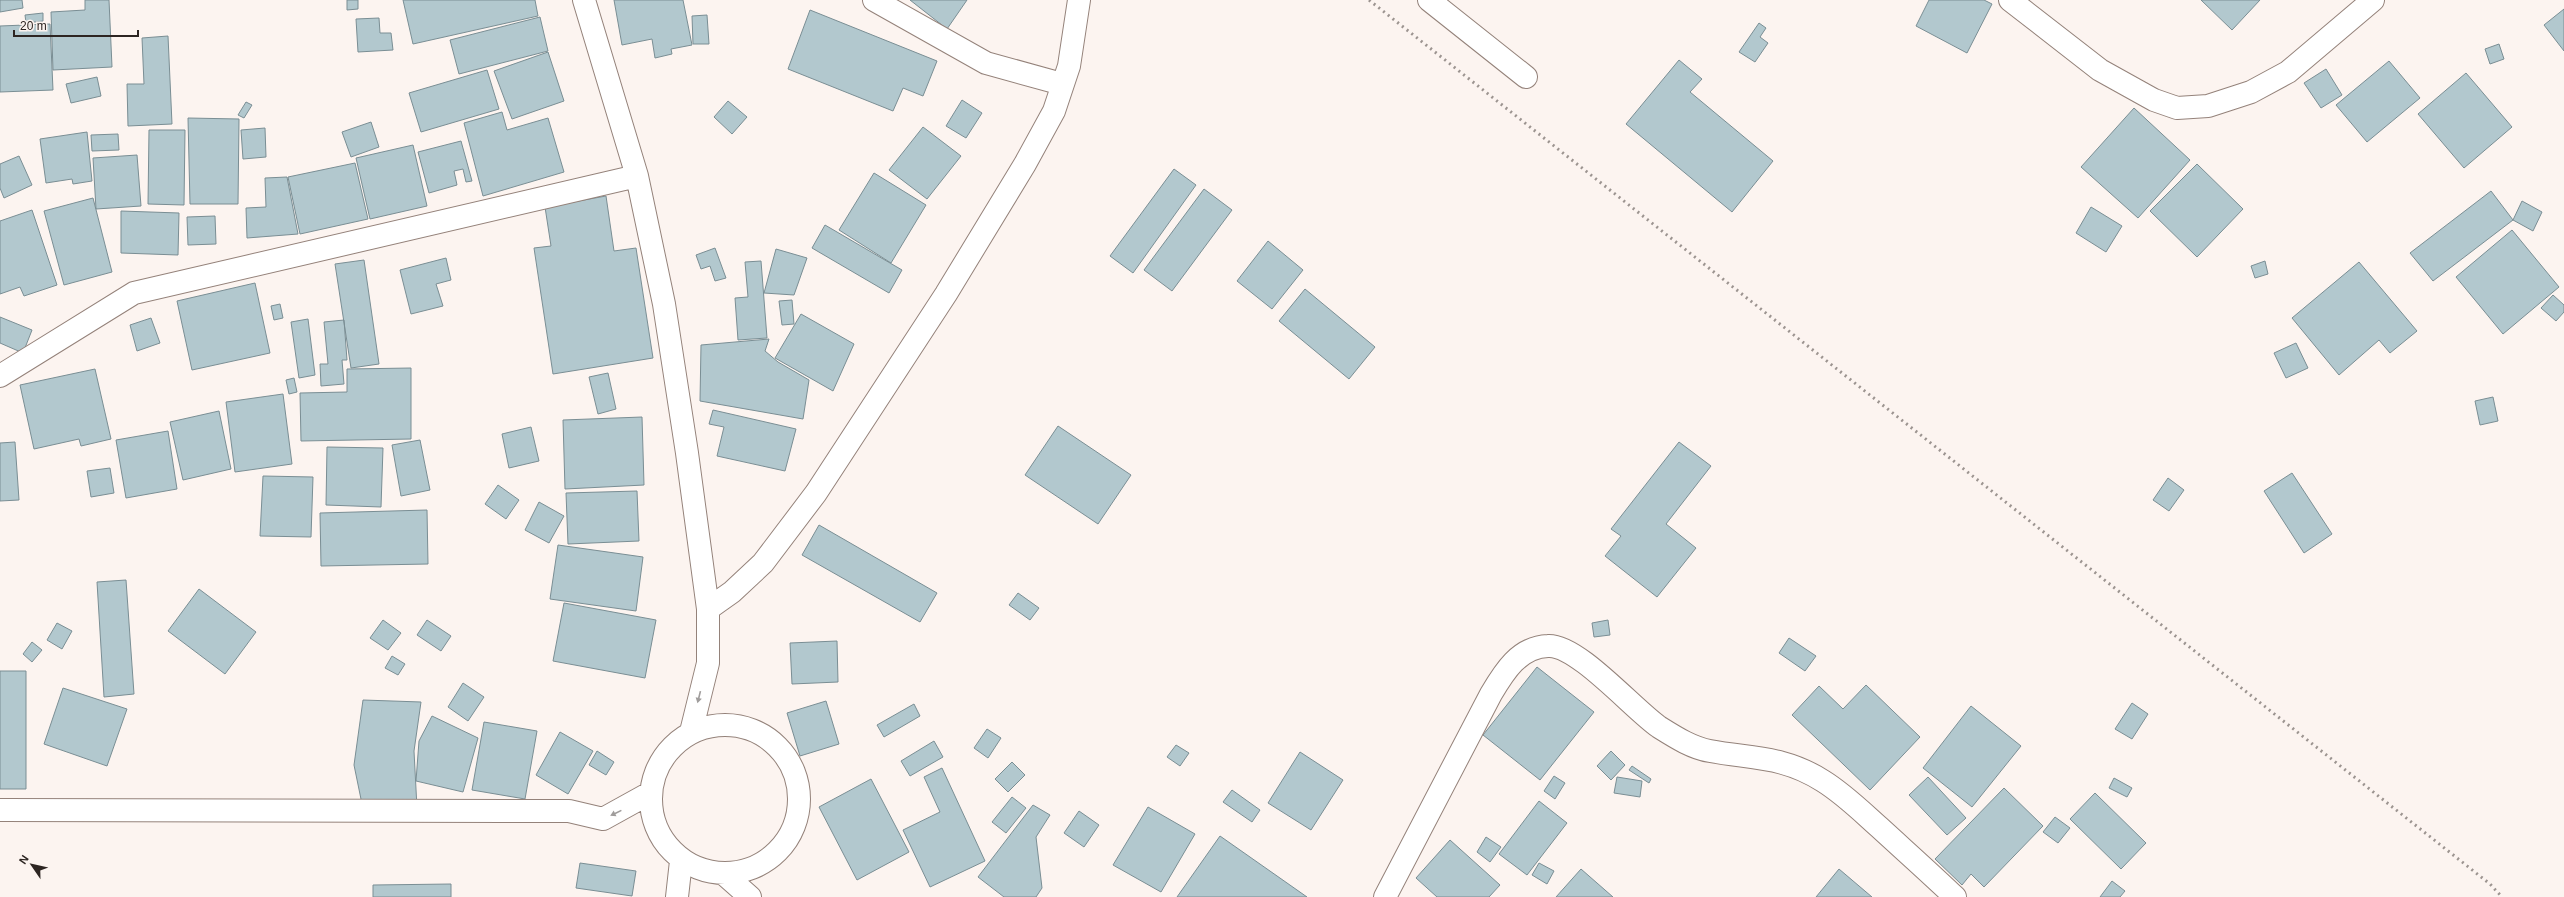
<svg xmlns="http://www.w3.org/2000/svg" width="2564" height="897" viewBox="0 0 2564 897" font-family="Helvetica,sans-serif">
<rect width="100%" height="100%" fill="#fcf4f0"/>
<path fill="#b2c8ce" stroke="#7a8e94" d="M 0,0 L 22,0 L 23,8 L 0,12 Z
M 85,0 L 109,0 L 112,67 L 53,70 L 51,12 L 85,10 Z
M 347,0 L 358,0 L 358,9 L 347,10 Z
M 403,0 L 535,0 L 538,16 L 413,44 Z
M 614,0 L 683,0 L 692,45 L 671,49 L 672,54 L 655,58 L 652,39 L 622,45 Z
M 910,0 L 967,0 L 947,29 Z
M 1929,0 L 1984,0 L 1992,4 L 1967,53 L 1916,26 Z
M 2201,0 L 2260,0 L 2232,30 Z
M 2564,9 L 2564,51 L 2544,25 Z
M 810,10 L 937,61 L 923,96 L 903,88 L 893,111 L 788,69 Z
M 43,13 L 43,21 L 26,23 L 25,15 Z
M 707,15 L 709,44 L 693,44 L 692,16 Z
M 540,17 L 548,51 L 459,74 L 450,40 Z
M 379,18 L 380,33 L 391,33 L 393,50 L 358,52 L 356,19 Z
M 1759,23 L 1766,28 L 1760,37 L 1768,43 L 1755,62 L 1739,52 Z
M 50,24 L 53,90 L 0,92 L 0,26 Z
M 168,36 L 172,124 L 128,126 L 127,84 L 144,84 L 142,38 Z
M 2499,44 L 2504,59 L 2490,64 L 2485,49 Z
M 548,52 L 564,101 L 512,119 L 494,71 Z
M 1679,60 L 1702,79 L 1690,92 L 1773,161 L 1732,212 L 1626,124 Z
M 2389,61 L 2420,98 L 2367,142 L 2336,105 Z
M 2326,69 L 2342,95 L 2321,108 L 2304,83 Z
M 487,70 L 499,109 L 421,132 L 409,93 Z
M 2466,73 L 2512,127 L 2464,168 L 2418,114 Z
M 97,77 L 101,96 L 71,103 L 66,84 Z
M 962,100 L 982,113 L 966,138 L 946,126 Z
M 728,101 L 747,117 L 732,134 L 714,117 Z
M 246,102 L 252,105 L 244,118 L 238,115 Z
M 2134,108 L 2190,160 L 2138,218 L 2081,167 Z
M 502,112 L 507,130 L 548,118 L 564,172 L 483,196 L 464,123 Z
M 188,118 L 239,119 L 238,204 L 190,204 Z
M 371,122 L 379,147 L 351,157 L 342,132 Z
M 923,127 L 961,156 L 927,199 L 889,170 Z
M 265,128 L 266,157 L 243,159 L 241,130 Z
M 149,130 L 185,130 L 184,205 L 148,204 Z
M 87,132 L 92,181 L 73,184 L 72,179 L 46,183 L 40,139 Z
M 118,134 L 119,150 L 92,151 L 91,135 Z
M 461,141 L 472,181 L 466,182 L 463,169 L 454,171 L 457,185 L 429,193 L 418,152 Z
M 413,145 L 427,206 L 370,219 L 356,158 Z
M 137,155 L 141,206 L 96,209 L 93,158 Z
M 19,156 L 32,185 L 4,198 L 0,188 L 0,164 Z
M 355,163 L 368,219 L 300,234 L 288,177 Z
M 2197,164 L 2243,209 L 2197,257 L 2150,211 Z
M 1174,169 L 1196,185 L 1133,273 L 1110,256 Z
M 874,173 L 926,205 L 891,263 L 839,230 Z
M 287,177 L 298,234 L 247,238 L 246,208 L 266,207 L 265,178 Z
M 1204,189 L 1232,210 L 1172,291 L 1144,270 Z
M 2491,191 L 2513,220 L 2433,281 L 2410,253 Z
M 606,196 L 614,251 L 636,248 L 653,358 L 553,374 L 534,248 L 551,246 L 545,207 Z
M 93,198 L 112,272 L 64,285 L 44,211 Z
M 2522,201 L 2542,212 L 2533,231 L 2513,220 Z
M 2091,207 L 2122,226 L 2106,252 L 2076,233 Z
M 32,210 L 57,285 L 24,296 L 20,287 L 0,294 L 0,221 Z
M 121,211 L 179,213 L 178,255 L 121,253 Z
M 215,216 L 216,244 L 188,245 L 187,217 Z
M 825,225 L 902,270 L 889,293 L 812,248 Z
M 2512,230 L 2559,287 L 2503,334 L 2456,277 Z
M 1268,241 L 1303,270 L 1272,309 L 1237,281 Z
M 715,248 L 726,278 L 715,281 L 710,266 L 701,269 L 696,255 Z
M 776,249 L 807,258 L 794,295 L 764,293 Z
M 446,258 L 451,280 L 436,284 L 443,306 L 411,314 L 400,270 Z
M 364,260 L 379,364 L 351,368 L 335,264 Z
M 761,261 L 767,338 L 738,340 L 735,298 L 748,297 L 745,262 Z
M 2265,261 L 2268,274 L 2255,278 L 2251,266 Z
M 2359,262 L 2417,331 L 2390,353 L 2379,340 L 2339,375 L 2292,318 Z
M 255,283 L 270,353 L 192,370 L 177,301 Z
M 1305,289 L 1375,347 L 1349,379 L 1279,321 Z
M 2553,295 L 2564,305 L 2564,312 L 2556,321 L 2541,308 Z
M 792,300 L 794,324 L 782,325 L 779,301 Z
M 280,304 L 283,318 L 274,320 L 271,306 Z
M 801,314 L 854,344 L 833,391 L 775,358 Z
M 0,317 L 32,330 L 23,353 L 0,343 Z
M 151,318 L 160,343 L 137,351 L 130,325 Z
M 308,319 L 315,375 L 299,378 L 291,322 Z
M 344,320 L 347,360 L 342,360 L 344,384 L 321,386 L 320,364 L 328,364 L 324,322 Z
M 769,339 L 765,351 L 778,362 L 809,380 L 803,419 L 700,401 L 701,345 Z
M 2296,343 L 2308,368 L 2286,378 L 2274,353 Z
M 411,368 L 411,439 L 301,441 L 300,393 L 347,392 L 347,369 Z
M 95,369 L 111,439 L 81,446 L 79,439 L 34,449 L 20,385 Z
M 608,373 L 616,409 L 598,414 L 589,377 Z
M 294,378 L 297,392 L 289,394 L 286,380 Z
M 283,394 L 292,464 L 235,472 L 226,402 Z
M 2493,397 L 2498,421 L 2480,425 L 2475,401 Z
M 713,410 L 796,429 L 785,471 L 717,456 L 724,427 L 709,424 Z
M 219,411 L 231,469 L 183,480 L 170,422 Z
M 642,417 L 644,485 L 565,489 L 563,420 Z
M 1058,426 L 1131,475 L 1098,524 L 1025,475 Z
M 531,427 L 539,461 L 509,468 L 502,434 Z
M 168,431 L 177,489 L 126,498 L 116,440 Z
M 420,440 L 430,490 L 401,496 L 392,445 Z
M 15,442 L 19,500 L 0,501 L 0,443 Z
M 1679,442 L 1711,466 L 1666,524 L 1696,548 L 1657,597 L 1605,556 L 1621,536 L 1611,529 Z
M 327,447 L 383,448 L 381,507 L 326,505 Z
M 110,468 L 114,493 L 91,497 L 87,471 Z
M 2292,473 L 2332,534 L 2304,553 L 2264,491 Z
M 263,476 L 313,477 L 311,537 L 260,536 Z
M 2168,478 L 2184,490 L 2169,511 L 2153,500 Z
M 498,485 L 519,500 L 506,519 L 485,504 Z
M 637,491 L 639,541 L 568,544 L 566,493 Z
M 539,502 L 564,516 L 549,543 L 525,530 Z
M 427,510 L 428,564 L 321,566 L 320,513 Z
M 819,525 L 937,593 L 920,622 L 802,555 Z
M 558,545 L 643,557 L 636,611 L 550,599 Z
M 126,580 L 134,694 L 104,697 L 97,582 Z
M 199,589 L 256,632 L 225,674 L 168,631 Z
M 1018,593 L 1039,608 L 1030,620 L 1009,605 Z
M 564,603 L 656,620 L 645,678 L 553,661 Z
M 383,620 L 401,633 L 388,650 L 370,638 Z
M 427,620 L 451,636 L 441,651 L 417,635 Z
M 1608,620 L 1610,635 L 1594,637 L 1592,623 Z
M 57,623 L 72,631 L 62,649 L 47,640 Z
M 1789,638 L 1816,656 L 1805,671 L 1779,653 Z
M 837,641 L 838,682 L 792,684 L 790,643 Z
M 32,642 L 42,650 L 32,662 L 23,654 Z
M 392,656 L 405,664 L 398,675 L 385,668 Z
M 1537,667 L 1594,712 L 1540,780 L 1483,735 Z
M 0,671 L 26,671 L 26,789 L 0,789 Z
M 463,683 L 484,697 L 468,721 L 448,707 Z
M 1866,685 L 1920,737 L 1870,790 L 1792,715 L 1819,686 L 1843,709 Z
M 63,688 L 127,709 L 107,766 L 44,744 Z
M 363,700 L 421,702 L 414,751 L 417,808 L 362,804 L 354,765 Z
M 826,701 L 839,744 L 800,756 L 787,713 Z
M 2132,703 L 2148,714 L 2132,739 L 2115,729 Z
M 914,704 L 920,716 L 884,737 L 877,725 Z
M 1971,706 L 2021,746 L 1972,807 L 1923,768 Z
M 432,716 L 478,738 L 463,792 L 416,781 L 419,741 Z
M 484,722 L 537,731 L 525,799 L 472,790 Z
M 987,729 L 1001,738 L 988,758 L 974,748 Z
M 560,732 L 593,751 L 568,794 L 536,775 Z
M 934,741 L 943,757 L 910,776 L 901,761 Z
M 1176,745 L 1189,753 L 1180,766 L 1167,757 Z
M 597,751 L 614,762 L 606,775 L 589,765 Z
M 1611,751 L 1625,765 L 1611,780 L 1597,766 Z
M 1300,752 L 1343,780 L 1311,830 L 1268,803 Z
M 1012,762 L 1025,775 L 1008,792 L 995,779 Z
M 1632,766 L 1651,779 L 1649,783 L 1629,770 Z
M 942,768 L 985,861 L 930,887 L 903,830 L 940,812 L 924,777 Z
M 1554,776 L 1565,783 L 1555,799 L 1544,791 Z
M 1617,777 L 1642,781 L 1640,797 L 1614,793 Z
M 1928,777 L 1966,818 L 1947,835 L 1909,795 Z
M 2114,778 L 2132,788 L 2127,797 L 2109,788 Z
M 871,779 L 909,852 L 857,880 L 819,807 Z
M 2004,788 L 2043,826 L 1984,887 L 1971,874 L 1962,885 L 1935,859 Z
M 1232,790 L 1260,810 L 1252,822 L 1223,802 Z
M 2095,793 L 2146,843 L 2121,869 L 2070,819 Z
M 1012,797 L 1026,808 L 1006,833 L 992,822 Z
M 1539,801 L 1567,823 L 1527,875 L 1499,854 Z
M 1033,805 L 1050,815 L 1036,837 L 1042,888 L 1036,897 L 1004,897 L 978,877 Z
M 1148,807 L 1195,834 L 1161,892 L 1113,865 Z
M 1079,811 L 1099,825 L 1084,847 L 1064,833 Z
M 2055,817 L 2070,828 L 2058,843 L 2043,832 Z
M 1220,836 L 1307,897 L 1177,897 Z
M 1486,837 L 1501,847 L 1490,862 L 1477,852 Z
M 1450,840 L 1500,885 L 1489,897 L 1437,897 L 1416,878 Z
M 580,863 L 636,871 L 632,896 L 576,888 Z
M 1539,863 L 1554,871 L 1547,884 L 1532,875 Z
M 1581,869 L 1613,897 L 1556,897 Z
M 1839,869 L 1872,897 L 1816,897 Z
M 2112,881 L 2125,891 L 2120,897 L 2100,897 Z
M 451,884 L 451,897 L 373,897 L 373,885 Z"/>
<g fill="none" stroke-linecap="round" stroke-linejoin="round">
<g stroke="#94827a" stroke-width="24">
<path id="street" d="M 584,0 L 637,176 L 664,304 L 687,453 L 708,609 L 708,663 L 691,732
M 874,0 L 986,63 L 1062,84
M 1429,0 L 1526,77
M 2010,0 L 2100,70 L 2154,100 L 2177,108 L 2208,106 L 2251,92 L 2288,72 L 2373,0
M 0,376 L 134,293 L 637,176
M 708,609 L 732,592 L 763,563 L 816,493 L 946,294 L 1025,164 L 1054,111 L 1069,66 L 1079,0
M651 799a74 74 0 1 1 148 0a74 74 0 1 1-148 0Z
M 0,810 L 569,811 L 603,819 L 650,793
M 724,874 L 750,897
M 677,897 L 681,861
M 1385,897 L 1491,694 C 1504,672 1519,647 1548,646 C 1577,644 1633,709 1659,727 C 1675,737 1692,748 1710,751 C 1753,759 1784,756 1823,781 C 1844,794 1861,811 1879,827 C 1904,850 1930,873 1955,897"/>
</g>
<use href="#street" stroke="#fff" stroke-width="22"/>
<path stroke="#9c9490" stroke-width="3" stroke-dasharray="2 4" stroke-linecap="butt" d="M 1369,0 L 2490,884 L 2502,897"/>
</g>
<defs><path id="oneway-solid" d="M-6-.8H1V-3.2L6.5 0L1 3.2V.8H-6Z"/></defs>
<g fill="#a09d9c">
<use href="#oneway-solid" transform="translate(699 697) rotate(104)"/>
<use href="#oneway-solid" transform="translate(616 813) rotate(154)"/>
</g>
<g transform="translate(32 865) rotate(304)" stroke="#fcf4f0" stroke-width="3" paint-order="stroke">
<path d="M0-3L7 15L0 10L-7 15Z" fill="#2d2522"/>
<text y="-6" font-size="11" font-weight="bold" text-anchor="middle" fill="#2d2522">N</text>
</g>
<path d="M14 30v6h124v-6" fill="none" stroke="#2d2522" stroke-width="2"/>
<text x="20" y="30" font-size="12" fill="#2d2522" stroke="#fcf4f0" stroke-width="3" paint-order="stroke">20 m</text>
</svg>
